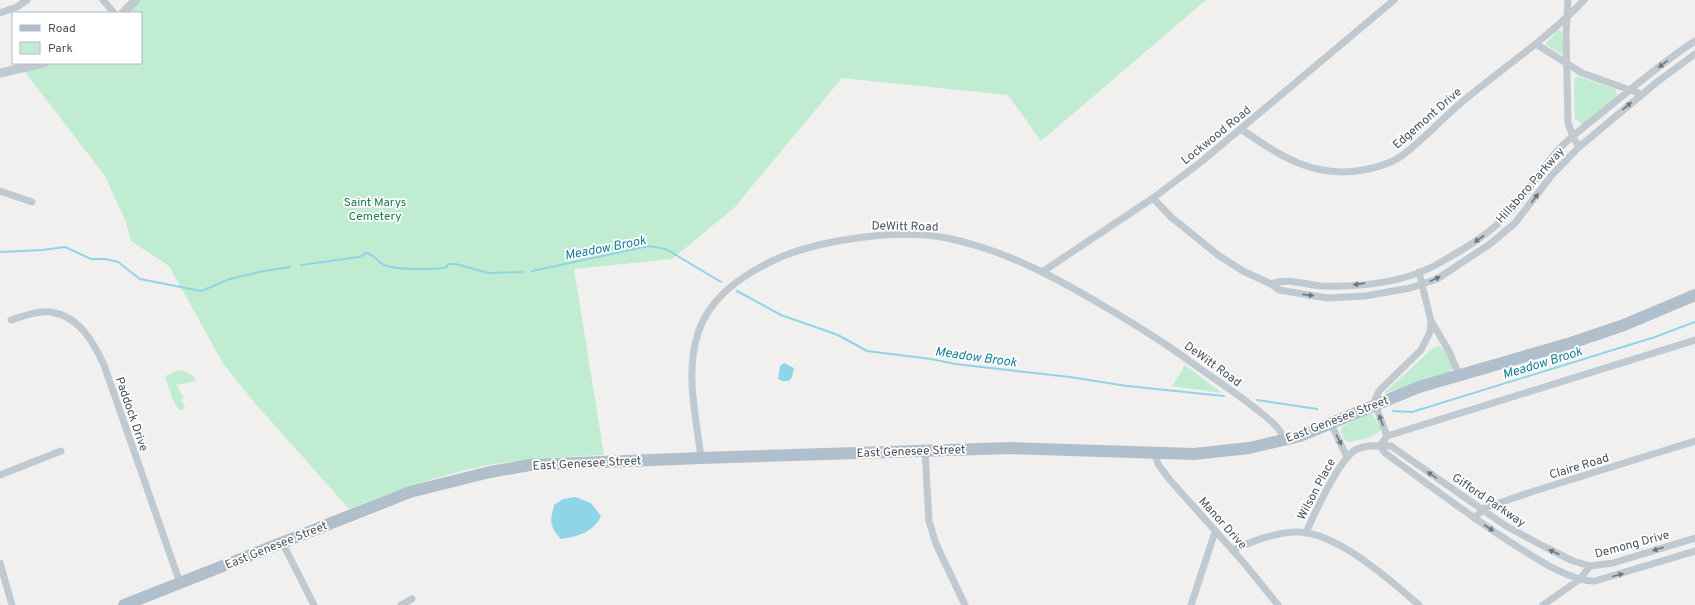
<svg xmlns="http://www.w3.org/2000/svg" width="1695" height="605" viewBox="0 0 1695 605" font-family="Overpass,sans-serif">
<rect width="100%" height="100%" fill="#f2efef"/>
<path fill="#c0edd1" d="M 136,0 L 1206,0 L 1041,141 L 1008,95 L 842,78 L 734,208 L 672,259 L 574,269 L 604,455 C 566,457 527,458 489,465 C 440,474 395,491 349,509 L 254,402 L 224,365 L 169,266 L 131,241 L 126,222 L 105,176 L 22,68 L 44,63 L 141,63 L 141,13 L 123,13 Z
M 1558,30 L 1562,32 L 1564,56 L 1546,45 L 1546,43 Z
M 1577,76 L 1615,89 L 1617,93 L 1616,98 L 1583,125 L 1575,119 L 1574,79 Z
M 1439,346 C 1448,350 1450,359 1453,368 L 1450,372 L 1383,394 L 1434,347 Z
M 1185,365 L 1222,393 L 1172,386 Z
M 178,370 C 186,372 193,373 196,381 L 176,385 L 184,397 L 181,400 L 185,406 L 183,410 L 179,410 L 173,400 L 165,378 L 167,375 Z
M 1371,412 L 1381,429 C 1376,438 1358,440 1348,442 L 1344,439 L 1340,430 L 1343,426 Z"/>
<path fill="#90d5e7" d="M 784,363 L 794,368 L 792,377 L 789,381 L 782,381 L 778,379 L 780,366 Z
M 575,497 L 591,503 L 601,516 C 594,532 577,537 561,539 C 549,526 550,521 554,505 L 563,499 Z"/>
<g fill="none" stroke-linecap="round" stroke-linejoin="round">
<path stroke="#90d5e7" stroke-width="2" d="M 0,252 L 42,250 L 65,247 L 91,259 L 105,259 L 118,262 L 140,279 L 201,291 L 230,279 L 264,271 L 290,267
M 301,265 L 359,257 L 367,253 C 376,256 378,262 384,265 C 396,270 434,270 447,267 L 448,264 L 456,264 L 488,273 L 522,272
M 532,271 L 649,246 L 666,249 L 721,282
M 737,291 L 781,315 L 838,335 L 867,351 L 931,359 L 955,364 L 1070,377 L 1127,386 L 1224,396
M 1257,400 L 1317,409
M 1393,411 L 1412,412 L 1655,337 L 1695,322"/>
<path stroke="#c0c9d0" stroke-width="7" d="M 103,0 L 114,13
M 1568,0 L 1566,33 L 1568,123 L 1573,137 L 1579,147
M 0,13 L 17,7 L 27,0
M 1536,44 L 1582,73 L 1641,94
M 1241,129 C 1280,156 1314,179 1363,170 C 1375,168 1389,164 1400,157 C 1425,139 1444,116 1468,97 C 1507,65 1549,37 1584,0
M 0,191 L 32,202
M 1153,198 L 1171,217 L 1218,255 L 1243,271 L 1271,284 L 1279,290 L 1327,298 L 1365,296 L 1410,288 L 1437,279 L 1490,244 L 1515,223 L 1552,175 L 1579,147 L 1657,82 L 1695,54
M 1042,272 L 1153,198 L 1201,162 L 1394,0
M 1419,272 L 1431,321 L 1449,351 L 1459,375
M 1271,284 C 1286,277 1306,285 1322,286 C 1358,287 1401,283 1434,266 C 1461,251 1489,235 1510,212 C 1530,191 1543,164 1564,144 C 1578,131 1594,119 1609,107 C 1637,84 1664,61 1695,41
M 11,320 C 23,316 37,311 50,312 C 79,316 93,341 104,365 L 180,583
M 1331,424 L 1347,457
M 1387,436 L 1375,404 L 1375,400 L 1379,391 L 1421,350 L 1430,332 L 1431,321
M 1380,446 L 1385,453 C 1426,483 1467,514 1510,542 C 1531,555 1569,582 1595,581 L 1695,551
M 1380,446 L 1387,436 L 1695,340
M 925,451 L 929,521 L 936,544 L 965,605
M 1155,454 L 1158,464 L 1169,479 L 1244,563 L 1278,605
M 701,458 C 696,416 685,373 698,333 C 710,297 740,277 772,261 C 797,249 823,243 850,239 C 881,234 916,232 947,238 C 1005,250 1057,278 1107,308 C 1136,325 1165,343 1192,363 C 1213,378 1235,392 1255,408 C 1261,413 1268,418 1274,424 C 1279,428 1282,435 1286,440
M 0,475 L 61,451
M 1475,519 L 1482,509 L 1531,492 L 1695,441
M 1306,533 C 1314,514 1340,457 1357,449 C 1368,444 1380,446 1391,446 L 1506,526 L 1545,547 L 1573,561 L 1590,566 L 1613,563 L 1695,538
M 282,542 L 314,605
M 1232,550 C 1252,542 1275,532 1297,532 C 1337,532 1390,580 1419,605
M 0,563 L 12,605
M 401,605 L 412,599
M 1191,605 L 1215,532
M 1543,605 L 1580,579 L 1590,566"/>
<path stroke="#c0c9d0" stroke-width="9" d="M 123,13 L 136,0
M 0,73 L 44,63"/>
<path stroke="#b0bfcc" stroke-width="12" d="M 124,605 L 410,492 L 490,472 L 530,465 L 701,458 L 1012,448 L 1194,454 L 1249,448 L 1300,436 L 1419,387 L 1571,343 L 1624,325 L 1695,295"/>
</g>
<defs><path id="oneway-solid" d="M-6-.8H1V-3.2L6.5 0L1 3.2V.8H-6Z"/></defs>
<g fill="#6c767f">
<use href="#oneway-solid" transform="translate(1663 64) rotate(143)"/>
<use href="#oneway-solid" transform="translate(1627 106) rotate(-40)"/>
<use href="#oneway-solid" transform="translate(1535 198) rotate(-53)"/>
<use href="#oneway-solid" transform="translate(1479 239) rotate(145)"/>
<use href="#oneway-solid" transform="translate(1435 279) rotate(-26)"/>
<use href="#oneway-solid" transform="translate(1359 284) rotate(172)"/>
<use href="#oneway-solid" transform="translate(1308 295) rotate(7)"/>
<use href="#oneway-solid" transform="translate(1381 420) rotate(-111)"/>
<use href="#oneway-solid" transform="translate(1339 440) rotate(63)"/>
<use href="#oneway-solid" transform="translate(1432 475) rotate(-145)"/>
<use href="#oneway-solid" transform="translate(1489 528) rotate(33)"/>
<use href="#oneway-solid" transform="translate(1658 549) rotate(163)"/>
<use href="#oneway-solid" transform="translate(1554 552) rotate(-155)"/>
<use href="#oneway-solid" transform="translate(1618 575) rotate(-15)"/>
</g>
<g text-anchor="middle" stroke-width="3.5" stroke-linejoin="round" paint-order="stroke">
<g font-size="12" fill="#48525c" stroke="#fff">
<text transform="translate(1427 118) rotate(-41)" y="4">Edgemont Drive</text>
<text transform="translate(1216 135) rotate(-39)" y="4">Lockwood Road</text>
<text transform="translate(1530 185) rotate(-49)" y="4">Hillsboro Parkway</text>
<text transform="translate(905 226) rotate(1)" y="4">DeWitt Road</text>
<text transform="translate(1213 364) rotate(36)" y="4">DeWitt Road</text>
<text transform="translate(132 414) rotate(71)" y="4">Paddock Drive</text>
<text transform="translate(1337 419) rotate(-21)" y="4">East Genesee Street</text>
<text transform="translate(911 451) rotate(-2)" y="4">East Genesee Street</text>
<text transform="translate(587 463) rotate(-3)" y="4">East Genesee Street</text>
<text transform="translate(1579 466) rotate(-17)" y="4">Claire Road</text>
<text transform="translate(1316 489) rotate(-62)" y="4">Wilson Place</text>
<text transform="translate(1489 500) rotate(34)" y="4">Gifford Parkway</text>
<text transform="translate(1223 523) rotate(48)" y="4">Manor Drive</text>
<text transform="translate(1632 544) rotate(-15)" y="4">Demong Drive</text>
<text transform="translate(276 545) rotate(-22)" y="4">East Genesee Street</text>
</g>
<g font-size="12" fill="#1c7a4b" stroke="#fff">
<text x="375" y="206">Saint Marys<tspan x="375" dy="14">Cemetery</tspan></text>
</g>
<g font-size="13" font-style="italic" fill="#147f9c" stroke="#fff">
<text transform="translate(605 247) rotate(-11)" y="5">Meadow Brook</text>
<text transform="translate(976 356) rotate(8)" y="5">Meadow Brook</text>
<text transform="translate(1542 362) rotate(-17)" y="5">Meadow Brook</text>
</g>
</g>
<rect x="12" y="12" width="130" height="52" fill="#ffffff" stroke="#b6babe"/>
<rect x="20" y="25" width="20" height="6" fill="#b0bfcc" stroke="#b6babe"/>
<text x="48" y="32" font-size="12" fill="#48525c">Road</text>
<rect x="20" y="42" width="20" height="12" fill="#c0edd1" stroke="#b6babe"/>
<text x="48" y="52" font-size="12" fill="#48525c">Park</text>
</svg>
